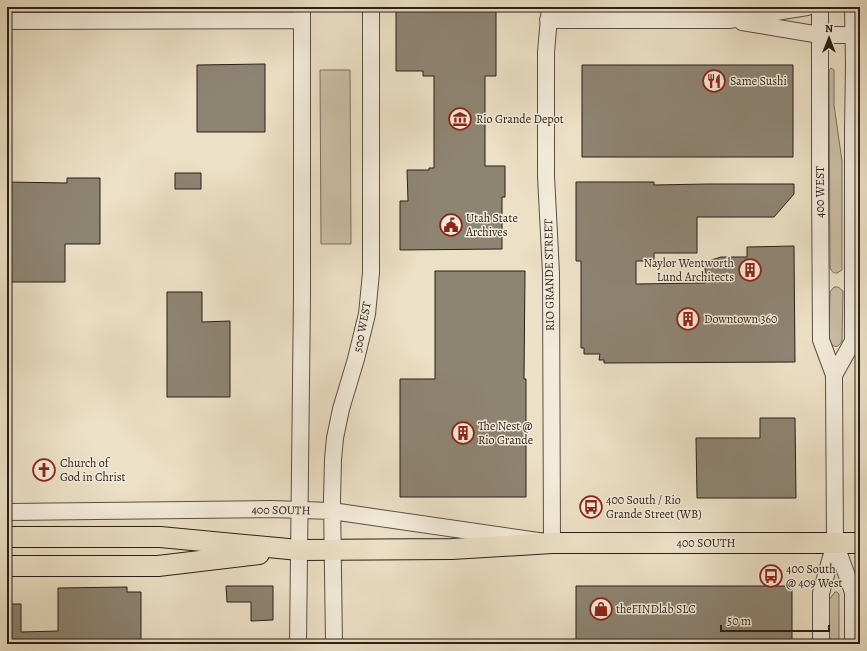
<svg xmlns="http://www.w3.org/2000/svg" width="867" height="651" viewBox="0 0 867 651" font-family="Alegreya,serif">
<rect width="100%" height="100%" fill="#ece0c6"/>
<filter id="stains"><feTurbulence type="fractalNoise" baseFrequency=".005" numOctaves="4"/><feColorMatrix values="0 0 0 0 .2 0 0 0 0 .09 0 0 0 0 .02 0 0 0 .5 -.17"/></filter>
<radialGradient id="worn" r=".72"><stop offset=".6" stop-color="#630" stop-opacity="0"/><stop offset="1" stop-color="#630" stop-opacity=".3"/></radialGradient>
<path fill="#cbbfa8" stroke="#7a7060" d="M 831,68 L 834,70 L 834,105 L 842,161 L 842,270 L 837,273 C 833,273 832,272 830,268 L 829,70 Z
M 320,70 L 350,70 L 351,244 L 321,244 Z
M 834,287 L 838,287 L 843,291 L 842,341 C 838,349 832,348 829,339 L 830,292 Z
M 835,592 L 837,592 L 839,594 L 839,644 L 827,644 L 829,600 Z"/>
<path fill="#8e8472" stroke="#292018" d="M 396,7 L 496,7 L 496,76 L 485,76 L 485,166 L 505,166 L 505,197 L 502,197 L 502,249 L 400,250 L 400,201 L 408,201 L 407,170 L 429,170 L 429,168 L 434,168 L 434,76 L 423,76 L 423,71 L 396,71 Z
M 265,64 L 265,132 L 197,132 L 197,65 Z
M 582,65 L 793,65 L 793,157 L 582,157 Z
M 175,173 L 201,173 L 201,189 L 175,189 Z
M 67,178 L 100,178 L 100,244 L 65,244 L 65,282 L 7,282 L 7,182 L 67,183 Z
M 576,182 L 654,182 L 654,185 L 707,184 L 794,184 L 794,194 L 774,217 L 697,217 L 697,253 L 654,253 L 654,261 L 636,261 L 636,284 L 705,283 L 705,262 L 721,257 L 747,257 L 747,247 L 794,246 L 795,362 L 604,363 L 604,360 L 599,360 L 600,354 L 584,354 L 584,348 L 581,348 L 581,261 L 576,261 Z
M 435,271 L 525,271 L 524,379 L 526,379 L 526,497 L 400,497 L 400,379 L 435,379 Z
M 167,292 L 202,292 L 202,322 L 230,321 L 230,397 L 167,397 Z
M 760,418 L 795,418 L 796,498 L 697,498 L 696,438 L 760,438 Z
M 226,586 L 273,586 L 273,620 L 251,621 L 251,602 L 227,602 Z
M 576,586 L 792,586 L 792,644 L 576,644 Z
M 127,587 L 127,592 L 141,592 L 141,644 L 7,644 L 7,604 L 21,604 L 21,632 L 58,631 L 58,588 Z"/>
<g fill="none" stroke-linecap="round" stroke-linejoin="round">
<g stroke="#5a5044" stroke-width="18">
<path id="minor" d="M 820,7 L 820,176 L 821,340 L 834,375 L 835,543 L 821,593 L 821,644
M 548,20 L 729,20 L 807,7
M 7,21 L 302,20
M 742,22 L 820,35 L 860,35
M 834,375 L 853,341 L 853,131 L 854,65 L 853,7
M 7,512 L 271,509 L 332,511 L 552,543 L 551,273 L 546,176 L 546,52 L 550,7
M 835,543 L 853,592 L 853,644
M 298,644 L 302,295 L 302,7
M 334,644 L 332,500 L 333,459 L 335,438 L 341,409 L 356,359 L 367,314 L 371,273 L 371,7"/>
</g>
<g stroke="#292018" stroke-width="22">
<path id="major" d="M 7,537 L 160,537 L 299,550 L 452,549 L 552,543 L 860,543
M 7,566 L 158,566 L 259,554"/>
</g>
<use href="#minor" stroke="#f3ebda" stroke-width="16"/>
<use href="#major" stroke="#ece0c6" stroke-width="20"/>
</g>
<defs>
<g id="restaurant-ring" transform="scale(1.15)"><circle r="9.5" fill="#f3ebda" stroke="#8f2418" stroke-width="1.5"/><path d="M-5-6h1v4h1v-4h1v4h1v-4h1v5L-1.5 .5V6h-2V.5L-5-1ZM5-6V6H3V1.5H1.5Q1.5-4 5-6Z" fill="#8f2418"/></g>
<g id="museum-ring" transform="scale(1.15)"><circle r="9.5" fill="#f3ebda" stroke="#8f2418" stroke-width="1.5"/><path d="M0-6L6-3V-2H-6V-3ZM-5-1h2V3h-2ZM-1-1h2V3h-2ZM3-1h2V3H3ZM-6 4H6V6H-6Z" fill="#8f2418"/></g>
<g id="civic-ring" transform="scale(1.15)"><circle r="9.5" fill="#f3ebda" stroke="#8f2418" stroke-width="1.5"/><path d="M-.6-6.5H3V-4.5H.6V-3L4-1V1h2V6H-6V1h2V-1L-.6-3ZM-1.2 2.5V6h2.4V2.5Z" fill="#8f2418"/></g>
<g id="building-ring" transform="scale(1.15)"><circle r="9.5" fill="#f3ebda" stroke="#8f2418" stroke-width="1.5"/><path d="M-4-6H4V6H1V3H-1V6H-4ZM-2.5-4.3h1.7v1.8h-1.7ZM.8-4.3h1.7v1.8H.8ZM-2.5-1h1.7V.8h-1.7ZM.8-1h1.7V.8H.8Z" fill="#8f2418"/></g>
<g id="church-ring" transform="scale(1.15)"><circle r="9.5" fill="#f3ebda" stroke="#8f2418" stroke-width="1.5"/><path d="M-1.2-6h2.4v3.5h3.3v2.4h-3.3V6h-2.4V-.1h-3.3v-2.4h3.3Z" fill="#8f2418"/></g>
<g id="bus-ring" transform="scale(1.15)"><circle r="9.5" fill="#f3ebda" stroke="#8f2418" stroke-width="1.5"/><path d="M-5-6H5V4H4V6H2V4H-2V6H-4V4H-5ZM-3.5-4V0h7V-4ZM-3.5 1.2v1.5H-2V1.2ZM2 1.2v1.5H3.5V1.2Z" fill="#8f2418"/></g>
<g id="shop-ring" transform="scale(1.15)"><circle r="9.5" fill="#f3ebda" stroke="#8f2418" stroke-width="1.5"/><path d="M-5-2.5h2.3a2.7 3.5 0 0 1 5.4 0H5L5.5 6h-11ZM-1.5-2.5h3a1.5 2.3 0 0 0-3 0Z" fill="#8f2418"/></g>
</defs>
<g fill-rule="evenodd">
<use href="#restaurant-ring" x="714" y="81"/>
<use href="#museum-ring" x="460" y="119"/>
<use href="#civic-ring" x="451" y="225"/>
<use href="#building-ring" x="750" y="270"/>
<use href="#building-ring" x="688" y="319"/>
<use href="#building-ring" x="463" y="433"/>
<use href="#church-ring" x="44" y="470"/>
<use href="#bus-ring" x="591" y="507"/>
<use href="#bus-ring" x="771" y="576"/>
<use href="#shop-ring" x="601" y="609"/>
</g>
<g text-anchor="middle" stroke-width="3" stroke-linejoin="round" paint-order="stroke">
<g font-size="12" fill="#292018" stroke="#f3ebda" text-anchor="start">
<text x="730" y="85">Same Sushi</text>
<text x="476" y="123">Rio Grande Depot</text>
<text x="466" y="222">Utah State<tspan x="466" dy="14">Archives</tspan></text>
<text x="734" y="267" text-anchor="end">Naylor Wentworth<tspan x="734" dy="14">Lund Architects</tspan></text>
<text x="704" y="323">Downtown 360</text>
<text x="478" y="430">The Nest @<tspan x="478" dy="14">Rio Grande</tspan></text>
<text x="60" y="467">Church of<tspan x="60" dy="14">God in Christ</tspan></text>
<text x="606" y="504">400 South / Rio<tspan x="606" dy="14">Grande Street (WB)</tspan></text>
<text x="786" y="573">400 South<tspan x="786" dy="14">@ 409 West</tspan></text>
<text x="616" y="613">theFINDlab SLC</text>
</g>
<g font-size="12" fill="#292018" stroke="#f3ebda">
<text transform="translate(820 192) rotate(-90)" y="4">400 WEST</text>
<text transform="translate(549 275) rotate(-91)" y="4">RIO GRANDE STREET</text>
<text transform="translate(362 327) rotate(-79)" y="4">500 WEST</text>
<text transform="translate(281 510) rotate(1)" y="4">400 SOUTH</text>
<text x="706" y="547">400 SOUTH</text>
</g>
</g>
<rect width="867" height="651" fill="none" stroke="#ece0c6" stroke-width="24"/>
<rect x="8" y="8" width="851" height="635" fill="none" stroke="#292018" stroke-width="2"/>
<rect x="12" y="12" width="843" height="627" fill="none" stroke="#292018"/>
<g transform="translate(829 38)" stroke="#f3ebda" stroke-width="3" paint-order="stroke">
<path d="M0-3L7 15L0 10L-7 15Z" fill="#292018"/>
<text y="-6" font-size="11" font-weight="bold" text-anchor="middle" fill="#292018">N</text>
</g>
<path d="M721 625v6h108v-6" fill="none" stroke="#292018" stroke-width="2"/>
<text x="727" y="625" font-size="12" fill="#292018" stroke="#f3ebda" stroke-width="3" paint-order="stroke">50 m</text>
<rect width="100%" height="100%" filter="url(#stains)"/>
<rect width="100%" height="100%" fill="url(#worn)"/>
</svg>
